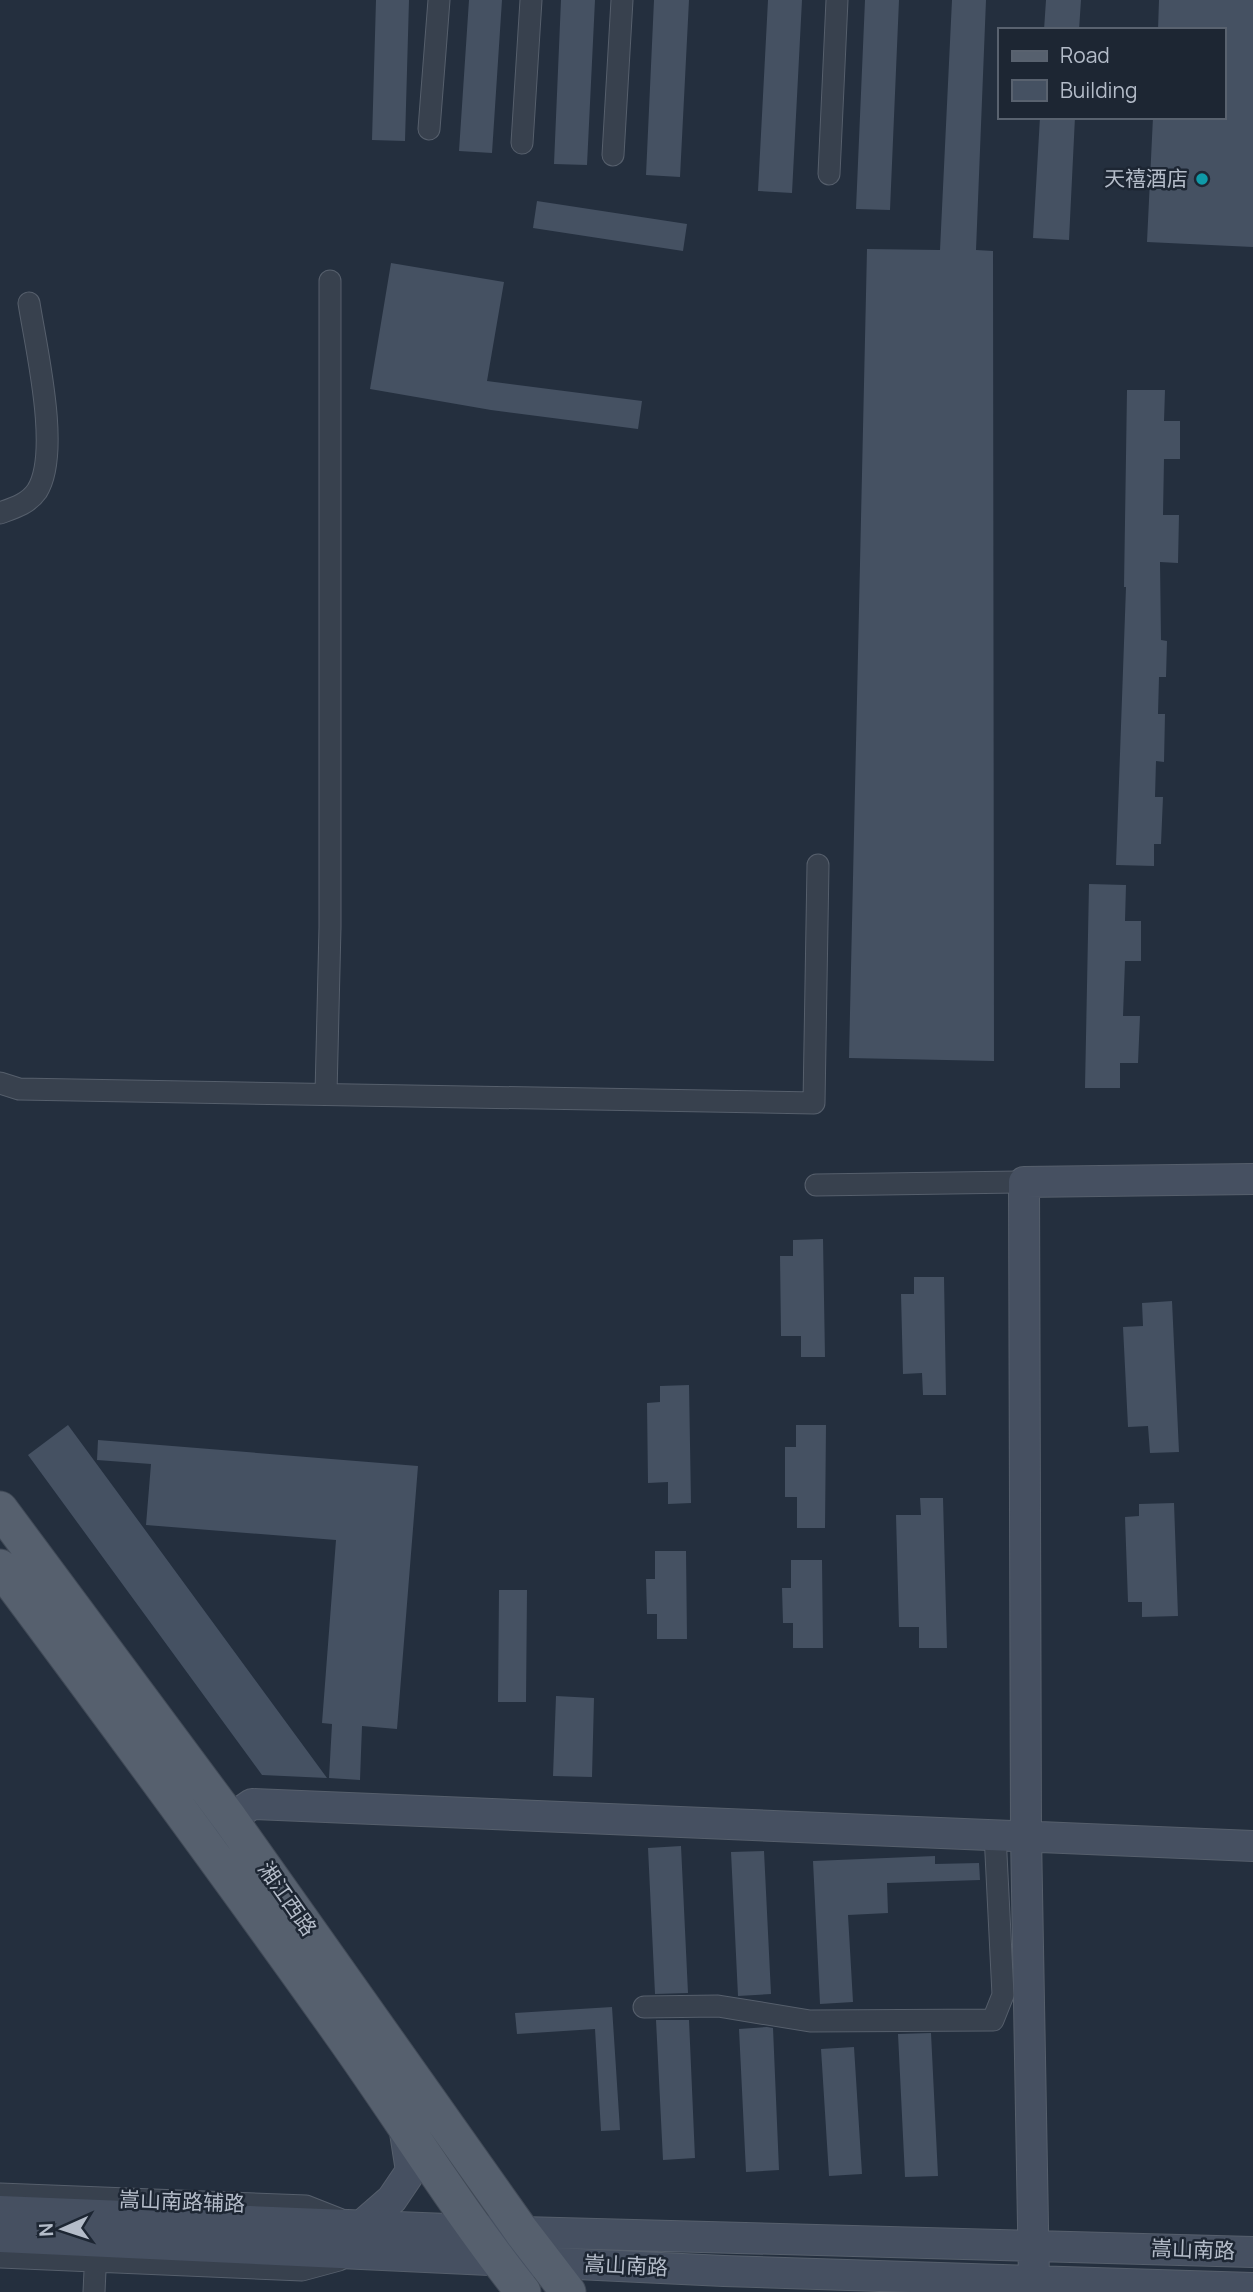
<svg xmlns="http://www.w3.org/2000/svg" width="1253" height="2292" viewBox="0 0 1253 2292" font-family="Manrope,'Noto Sans SC',sans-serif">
<rect width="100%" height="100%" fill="#242f3e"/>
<path fill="#455162" d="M 376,0 L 409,0 L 405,141 L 372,140 Z
M 469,0 L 502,0 L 492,153 L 459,151 Z
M 561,0 L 595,0 L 587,165 L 554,164 Z
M 654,0 L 689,0 L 680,177 L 646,175 Z
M 768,0 L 802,0 L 792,193 L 758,191 Z
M 865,0 L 899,0 L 890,210 L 856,209 Z
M 952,0 L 986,0 L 976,250 L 993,251 L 994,1061 L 849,1058 L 867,249 L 940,250 Z
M 1046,0 L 1081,0 L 1079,30 L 1044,30 Z
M 1159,0 L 1253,0 L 1253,247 L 1147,242 L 1153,117 L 1223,117 L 1223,30 L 1158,30 Z
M 1040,117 L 1075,117 L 1069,240 L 1033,238 Z
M 537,201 L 687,224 L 683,251 L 533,228 Z
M 391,263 L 504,282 L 487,381 L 642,401 L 638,429 L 491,410 L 370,389 Z
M 1127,390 L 1165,390 L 1164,421 L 1180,421 L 1180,459 L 1164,459 L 1163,515 L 1179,515 L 1178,563 L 1160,562 L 1161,640 L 1167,641 L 1166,677 L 1159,677 L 1158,714 L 1165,714 L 1164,762 L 1156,761 L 1155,797 L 1163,797 L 1161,844 L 1154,844 L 1154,866 L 1116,865 L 1126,587 L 1124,587 Z
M 1089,884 L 1126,885 L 1125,921 L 1141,921 L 1141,961 L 1125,961 L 1123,1016 L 1140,1016 L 1138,1063 L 1120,1063 L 1120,1088 L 1085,1088 Z
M 823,1239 L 825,1357 L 801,1357 L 801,1336 L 781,1336 L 780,1256 L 793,1256 L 793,1240 Z
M 914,1277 L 944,1277 L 946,1395 L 923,1395 L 922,1373 L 903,1374 L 901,1294 L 914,1294 Z
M 1172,1301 L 1179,1452 L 1150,1453 L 1148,1426 L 1128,1427 L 1123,1327 L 1143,1326 L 1142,1303 Z
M 689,1385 L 691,1503 L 668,1504 L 668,1482 L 648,1483 L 647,1403 L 660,1402 L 660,1386 Z
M 68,1425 L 140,1523 L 327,1778 L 262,1775 L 28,1455 Z
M 796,1425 L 826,1425 L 825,1528 L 797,1528 L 797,1497 L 785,1497 L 785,1447 L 796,1447 Z
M 98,1440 L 418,1466 L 397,1729 L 362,1726 L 360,1780 L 329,1778 L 332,1724 L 322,1723 L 336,1540 L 146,1525 L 151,1464 L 97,1460 Z
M 920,1498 L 943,1498 L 947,1648 L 919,1648 L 919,1627 L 899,1627 L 896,1515 L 921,1515 Z
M 1174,1503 L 1178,1616 L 1142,1617 L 1142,1602 L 1128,1602 L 1125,1517 L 1139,1516 L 1139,1504 Z
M 655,1551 L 686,1551 L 687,1639 L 657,1639 L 657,1614 L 647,1614 L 646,1579 L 655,1579 Z
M 791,1560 L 822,1560 L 823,1648 L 793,1648 L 793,1623 L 783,1623 L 782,1588 L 791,1588 Z
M 499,1590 L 527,1590 L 526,1702 L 498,1702 Z
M 556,1696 L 594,1698 L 592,1777 L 553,1776 Z
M 681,1846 L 688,1993 L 655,1994 L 648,1848 Z
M 764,1851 L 771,1994 L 738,1996 L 731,1852 Z
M 935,1856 L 935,1864 L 979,1863 L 980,1880 L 887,1883 L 888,1913 L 848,1915 L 853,2002 L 820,2004 L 813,1861 Z
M 612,2007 L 620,2130 L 601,2131 L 595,2029 L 517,2034 L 515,2013 Z
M 656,2020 L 689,2020 L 695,2158 L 663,2160 Z
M 767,2027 L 773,2028 L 779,2170 L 746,2172 L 739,2029 Z
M 931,2033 L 938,2176 L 905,2177 L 898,2034 Z
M 854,2047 L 862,2174 L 829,2176 L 821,2049 Z"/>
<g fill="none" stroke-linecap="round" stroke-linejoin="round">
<g stroke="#565f6c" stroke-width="23">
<path id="street" d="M 429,129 L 439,0
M 522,143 L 531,0
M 613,155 L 622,0
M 829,174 L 837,0
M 0,513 C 14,508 28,504 37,491 C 61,453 36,348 29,303
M 0,1083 L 19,1089 L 814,1103 L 818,865
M 326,1094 L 330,927 L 330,281
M 816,1185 L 1024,1182
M 644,2007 L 718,2006 L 810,2021 L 993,2020 L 1003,1995 L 995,1834
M 0,2194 L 306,2206 L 339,2219
M 0,2257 L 302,2270 L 339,2260
M 94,2292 L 96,2249"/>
</g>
<g stroke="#565f6c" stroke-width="32">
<path id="secondary" d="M 213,1831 L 252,1804 L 1253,1846
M 0,2211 L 522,2232 L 1253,2252
M 361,2226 L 392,2199 L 411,2171 L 404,2126
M 0,2237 L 724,2271 L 1253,2288
M 1034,2281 L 1026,1835 L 1024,1182 L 1253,1179"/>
</g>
<g stroke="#414a57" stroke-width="37">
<path id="primary" d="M 0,1509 L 230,1819 L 522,2232 L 568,2292
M 0,1567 C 115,1721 229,1876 340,2032 C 402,2119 457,2209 523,2292"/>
</g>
<use href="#street" stroke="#38414e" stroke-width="21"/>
<use href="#secondary" stroke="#465061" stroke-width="30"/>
<use href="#primary" stroke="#56606e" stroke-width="35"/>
</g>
<circle fill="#0f9aa8" stroke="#1d2633" stroke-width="2.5" cx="1202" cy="179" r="7"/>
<g text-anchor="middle" stroke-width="5" stroke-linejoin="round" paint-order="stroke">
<g font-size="21" fill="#b4bcc9" stroke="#1d2633" text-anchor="end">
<text x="1188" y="186">天禧酒店</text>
</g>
<g font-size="21" fill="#b4bcc9" stroke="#1d2633">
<text transform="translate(287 1899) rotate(55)" y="7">湘江西路</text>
<text transform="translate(182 2202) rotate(2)" y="7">嵩山南路辅路</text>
<text transform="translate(1193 2250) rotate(2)" y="7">嵩山南路</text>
<text transform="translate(626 2266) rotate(3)" y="7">嵩山南路</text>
</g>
</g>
<rect x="998" y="28" width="228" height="91" fill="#1d2633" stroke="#59626f" stroke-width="2"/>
<rect x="1012" y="51" width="35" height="10" fill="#56606e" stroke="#59626f" stroke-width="2"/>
<text x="1060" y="63" font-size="21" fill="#b4bcc9">Road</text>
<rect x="1012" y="80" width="35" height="21" fill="#455162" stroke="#59626f" stroke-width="2"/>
<text x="1060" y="98" font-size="21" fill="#b4bcc9">Building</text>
<g transform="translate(63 2229) rotate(267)" stroke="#1d2633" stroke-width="5" paint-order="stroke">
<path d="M0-5L12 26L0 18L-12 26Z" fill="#b4bcc9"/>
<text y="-10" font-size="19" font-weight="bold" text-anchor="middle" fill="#b4bcc9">N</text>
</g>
</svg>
